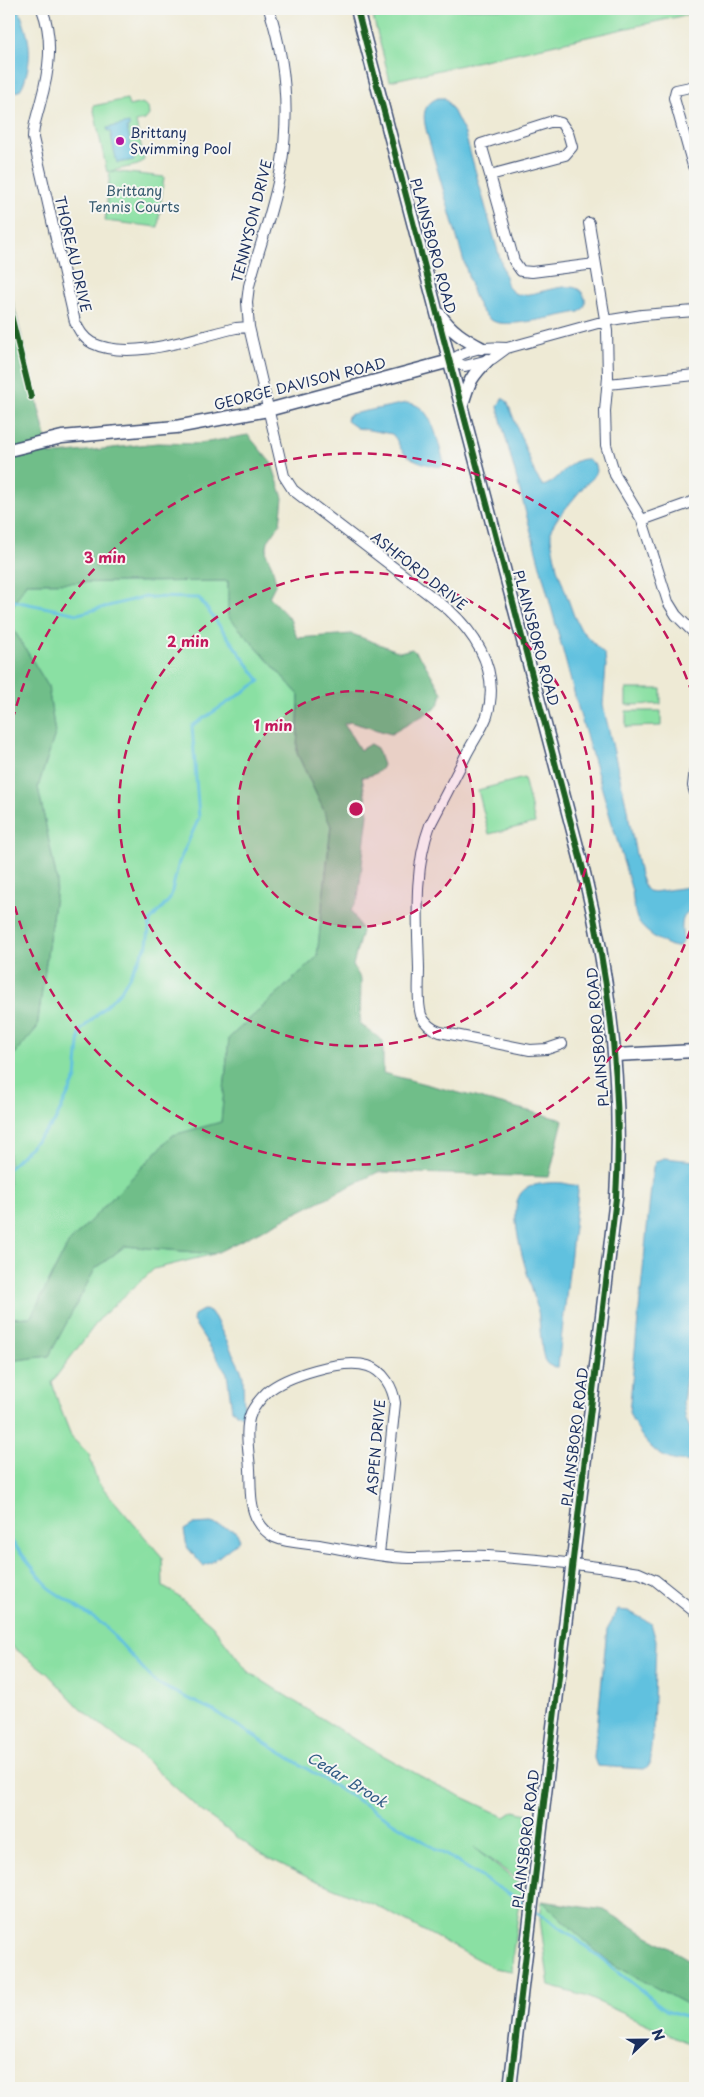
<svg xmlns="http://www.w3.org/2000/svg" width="704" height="2097" viewBox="0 0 704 2097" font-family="'Playpen Sans',sans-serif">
<rect width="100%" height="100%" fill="#f6f6f2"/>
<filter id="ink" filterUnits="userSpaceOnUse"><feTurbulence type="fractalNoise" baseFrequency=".02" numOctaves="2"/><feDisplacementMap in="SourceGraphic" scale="10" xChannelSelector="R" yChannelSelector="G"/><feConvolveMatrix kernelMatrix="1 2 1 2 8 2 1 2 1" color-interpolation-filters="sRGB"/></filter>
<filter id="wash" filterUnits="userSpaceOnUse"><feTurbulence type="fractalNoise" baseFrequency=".0096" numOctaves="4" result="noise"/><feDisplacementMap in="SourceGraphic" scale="20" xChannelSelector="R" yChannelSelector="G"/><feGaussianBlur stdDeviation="1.12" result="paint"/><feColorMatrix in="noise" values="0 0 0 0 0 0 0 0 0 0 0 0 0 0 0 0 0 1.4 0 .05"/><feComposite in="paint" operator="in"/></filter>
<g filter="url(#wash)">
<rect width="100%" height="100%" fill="#eeead5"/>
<path fill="#8ae0a3" stroke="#528880" d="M 371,9 L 695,9 L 695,13 L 390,81 Z
M 127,99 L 129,106 L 142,103 L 148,107 L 149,115 L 145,120 L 136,122 L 144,160 L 138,165 L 111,171 L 164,177 L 158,227 L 105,221 L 110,171 L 107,172 L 93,106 Z
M 228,581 L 228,616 L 299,695 L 297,753 L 331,825 L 317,957 L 229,1038 L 221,1122 L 173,1136 L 68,1244 L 31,1317 L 9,1318 L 9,1061 L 37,1027 L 57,881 L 38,787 L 55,734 L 48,686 L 9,622 L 9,613 L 25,583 Z
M 626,689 L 661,689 L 661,704 L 626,705 Z
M 626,711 L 661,711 L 661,726 L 626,727 Z
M 524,778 L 535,823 L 489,834 L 478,790 Z
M 125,1246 L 214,1254 L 154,1269 L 101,1317 L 52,1382 L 59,1405 L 72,1438 L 89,1454 L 97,1481 L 162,1557 L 163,1587 L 174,1593 L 212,1625 L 247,1671 L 357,1741 L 435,1784 L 505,1817 L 514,1811 L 531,1815 L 520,1881 L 474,1848 L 522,1886 L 513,1952 L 512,1971 L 494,1968 L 375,1905 L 305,1876 L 259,1853 L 200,1810 L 142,1757 L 81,1709 L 47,1673 L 9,1644 L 9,1361 L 49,1356 L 95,1269 Z
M 542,1901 L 607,1961 L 695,2009 L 695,2046 L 585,1996 L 549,1986 L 540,1919 Z"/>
<path fill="#6fbe89" stroke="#457674" d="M 9,285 L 50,455 L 157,443 L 197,444 L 248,435 L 272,464 L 283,498 L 280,524 L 268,541 L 266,553 L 272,566 L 276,583 L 269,597 L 290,619 L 297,638 L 352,634 L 400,652 L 412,649 L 422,659 L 442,693 L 440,701 L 436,708 L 391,734 L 350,722 L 344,724 L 360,750 L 370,744 L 377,748 L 383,765 C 380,774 370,776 362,777 L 368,814 L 358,899 L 351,910 L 362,931 L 353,965 L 361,980 L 360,1024 L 383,1041 L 383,1073 L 563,1120 L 549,1177 L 378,1172 L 214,1254 L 125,1246 L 95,1269 L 49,1356 L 9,1361 L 9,1318 L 31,1317 L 68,1244 L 173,1135 L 221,1122 L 229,1038 L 317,957 L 331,826 L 297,753 L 299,695 L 228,616 L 228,581 L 26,583 L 9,613 Z
M 9,622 L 48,686 L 55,734 L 38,787 L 57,881 L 37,1028 L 9,1061 Z
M 542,1901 L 604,1910 L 695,1963 L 695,2009 L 607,1961 Z"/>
<path fill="#61c1df" stroke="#3e789e" d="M 9,9 L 19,9 C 27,33 33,47 27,72 C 25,79 24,85 19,91 L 9,93 Z
M 438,98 L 445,98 L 454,112 L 465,134 L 508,287 C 511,290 513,293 517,294 C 535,299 579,272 585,299 C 586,306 584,309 579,312 C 561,315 507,329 493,321 C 482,316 477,303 473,293 L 428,137 C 424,121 419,106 438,98 Z
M 129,123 L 129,127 L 127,128 L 134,160 L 117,163 L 110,131 L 108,131 L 107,128 Z
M 502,398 L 507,401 L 535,474 L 543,486 C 561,481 567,458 588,459 L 595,465 L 596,471 L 593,478 L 585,485 L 557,519 L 551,529 L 551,539 L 557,568 L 574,616 L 581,630 L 605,655 L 606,666 L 603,705 L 626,804 L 640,875 L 645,888 L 648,891 L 654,892 L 695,886 L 695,911 L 690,910 C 679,918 682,929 683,941 L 678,947 C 667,948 641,930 637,919 C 634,911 633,900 632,891 L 579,711 L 502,424 L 498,407 Z
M 406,403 C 433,403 437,442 444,462 L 443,466 C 436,469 412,460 405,454 C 399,449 398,439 392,434 L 357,428 L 347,421 L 348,416 L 352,414 Z
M 664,1158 L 695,1161 L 695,1298 L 683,1403 L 686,1420 L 695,1438 L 695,1460 C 662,1468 640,1440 629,1412 L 653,1167 L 656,1161 Z
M 563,1183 L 577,1186 L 578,1192 L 558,1367 C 553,1367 548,1366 545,1361 C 541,1353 540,1322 538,1311 C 533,1287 500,1206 525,1189 C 535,1183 552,1182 563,1183 Z
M 203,1310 L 210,1311 L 215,1318 L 241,1370 L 243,1377 L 244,1414 L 241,1416 L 232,1410 L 227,1373 L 193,1321 L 194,1315 Z
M 211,1523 L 236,1531 L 240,1540 L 212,1562 L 203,1566 L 187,1547 L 184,1530 L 194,1524 Z
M 618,1610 L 628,1611 L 651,1623 L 656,1641 L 653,1728 L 649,1766 L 644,1769 L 597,1766 L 594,1758 L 607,1629 Z"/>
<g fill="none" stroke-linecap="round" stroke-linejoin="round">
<path stroke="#61c1df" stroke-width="3" d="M 9,600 L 78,614 L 143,597 L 199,598 L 260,681 L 192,726 L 199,818 L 179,862 L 170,899 L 150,921 L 147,945 L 121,991 L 80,1031 L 76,1078 L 54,1123 L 9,1168
M 9,1538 L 50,1589 L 104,1625 L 156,1683 L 214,1711 L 528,1906
M 535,1911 L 574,1937 L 666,2010 L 695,2019"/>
</g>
</g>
<g filter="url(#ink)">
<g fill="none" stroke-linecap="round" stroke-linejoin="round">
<g stroke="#3b4b70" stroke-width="12">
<path id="minor" d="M 42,9 C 54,40 49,72 40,104 C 37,116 33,126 33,138 L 75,322 C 79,330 83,338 92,343 C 131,362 196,337 236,328 L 249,327
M 269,9 C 286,61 290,113 281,168 C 274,208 259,247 249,286 L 247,302 L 249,327 L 284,476 L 293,490 L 449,610 C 479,638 500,673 487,716 C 482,729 472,743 465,757 C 454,779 442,802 430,825 C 413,870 418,922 419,969 C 419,983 417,1001 421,1015 C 425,1024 431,1029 440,1032 L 530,1050 L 547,1049 L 562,1044
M 695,86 L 676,90 L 674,98 L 693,166 L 695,166
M 553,121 L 561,123 L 568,133 L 572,147 L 565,155 L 490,175 L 481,144 Z
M 490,175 L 514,261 L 521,271 L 532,272 L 595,264
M 589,223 L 607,331 L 608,377 L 605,411 L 606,445 L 615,475 L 642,520 L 668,602 L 676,615 L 695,634
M 450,361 L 465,366 L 492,359 L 507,348 L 605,321 L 642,315 L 695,311
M 450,361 C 469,348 484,346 507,348
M 608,384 L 695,375
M 642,520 L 695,501
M 695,769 L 693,786 L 695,793
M 379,1554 L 395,1403 C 393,1388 384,1371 368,1366 C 343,1358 286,1376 267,1392 C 261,1398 255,1405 251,1413 C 244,1428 249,1453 250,1469 C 251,1486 249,1506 258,1521 C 262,1528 267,1533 274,1537 C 287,1543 305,1543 319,1545 C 348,1550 379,1557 409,1558 C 435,1558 462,1555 488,1556 C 537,1559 590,1565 639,1573 L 655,1580 L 695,1612"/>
</g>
<g stroke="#3b4b70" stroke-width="15">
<path id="tertiary" d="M 357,9 L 584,873 C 610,980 623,1088 616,1198 L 510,2088
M 440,315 C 451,331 464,339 481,348
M 462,405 C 468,383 472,375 488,360
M 9,450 L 62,437 L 176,427 L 268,410 L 450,361
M 615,1055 L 695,1051"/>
</g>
<use href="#minor" stroke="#fff" stroke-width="10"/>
<use href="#tertiary" stroke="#fff" stroke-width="12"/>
<g stroke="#f6f6f2" stroke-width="9">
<path id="cycleway" d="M 357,9 L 584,873 C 610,980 623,1088 616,1198 L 510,2088
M 9,307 L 31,397"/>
</g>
<use href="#cycleway" stroke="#1b5e20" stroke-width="6"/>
</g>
</g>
<circle cx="356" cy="809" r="118" fill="#c2185b" fill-opacity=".12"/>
<g fill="none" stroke="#c2185b" stroke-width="2.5" stroke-dasharray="9 6">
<circle cx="356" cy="809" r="118"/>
<circle cx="356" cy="809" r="237"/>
<path d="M695 916A355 355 0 0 1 9 883M9 735A355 355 0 0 1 695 702"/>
</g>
<circle fill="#b5179e" stroke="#f6f6f2" stroke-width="2" cx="120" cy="141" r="5"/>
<g text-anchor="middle" stroke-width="4" stroke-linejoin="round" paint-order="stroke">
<g font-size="14" fill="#1b2f5e" stroke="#f6f6f2" text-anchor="start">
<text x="130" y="138">Brittany<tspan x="130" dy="16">Swimming Pool</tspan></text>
</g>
<g font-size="14" fill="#375b6f" stroke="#f6f6f2">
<text x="134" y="196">Brittany<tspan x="134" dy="16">Tennis Courts</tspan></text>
</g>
<g font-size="14" fill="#1b2f5e" stroke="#f6f6f2">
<text transform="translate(252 221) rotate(-76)" y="5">TENNYSON DRIVE</text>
<text transform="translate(433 246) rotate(75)" y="5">PLAINSBORO ROAD</text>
<text transform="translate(73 254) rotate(77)" y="5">THOREAU DRIVE</text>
<text transform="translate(300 384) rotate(-14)" y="5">GEORGE DAVISON ROAD</text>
<text transform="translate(419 571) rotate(38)" y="5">ASHFORD DRIVE</text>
<text transform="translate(536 638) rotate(75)" y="5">PLAINSBORO ROAD</text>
<text transform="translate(598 1037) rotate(-95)" y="5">PLAINSBORO ROAD</text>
<text transform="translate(575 1437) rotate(-83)" y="5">PLAINSBORO ROAD</text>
<text transform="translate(376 1447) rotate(-85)" y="5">ASPEN DRIVE</text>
<text transform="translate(526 1839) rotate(-83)" y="5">PLAINSBORO ROAD</text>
</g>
<g font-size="15" font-style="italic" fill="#305b85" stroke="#f6f6f2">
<text transform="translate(347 1780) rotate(32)" y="5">Cedar Brook</text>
</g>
</g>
<circle cx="356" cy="809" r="8" fill="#c2185b" stroke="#f6f6f2" stroke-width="2.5"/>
<g font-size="15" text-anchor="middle" font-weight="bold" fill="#c2185b" stroke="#f6f6f2" stroke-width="4" stroke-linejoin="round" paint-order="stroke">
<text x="105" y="563">3 min</text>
<text x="188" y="647">2 min</text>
<text x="273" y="731">1 min</text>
</g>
<rect width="704" height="2097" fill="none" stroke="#f6f6f2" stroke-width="30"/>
<g transform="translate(646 2040) rotate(68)" stroke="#f6f6f2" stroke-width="4" paint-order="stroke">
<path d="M0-4L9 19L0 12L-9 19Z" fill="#1b2f5e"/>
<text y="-8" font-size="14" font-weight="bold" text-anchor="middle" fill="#1b2f5e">N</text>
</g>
</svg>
